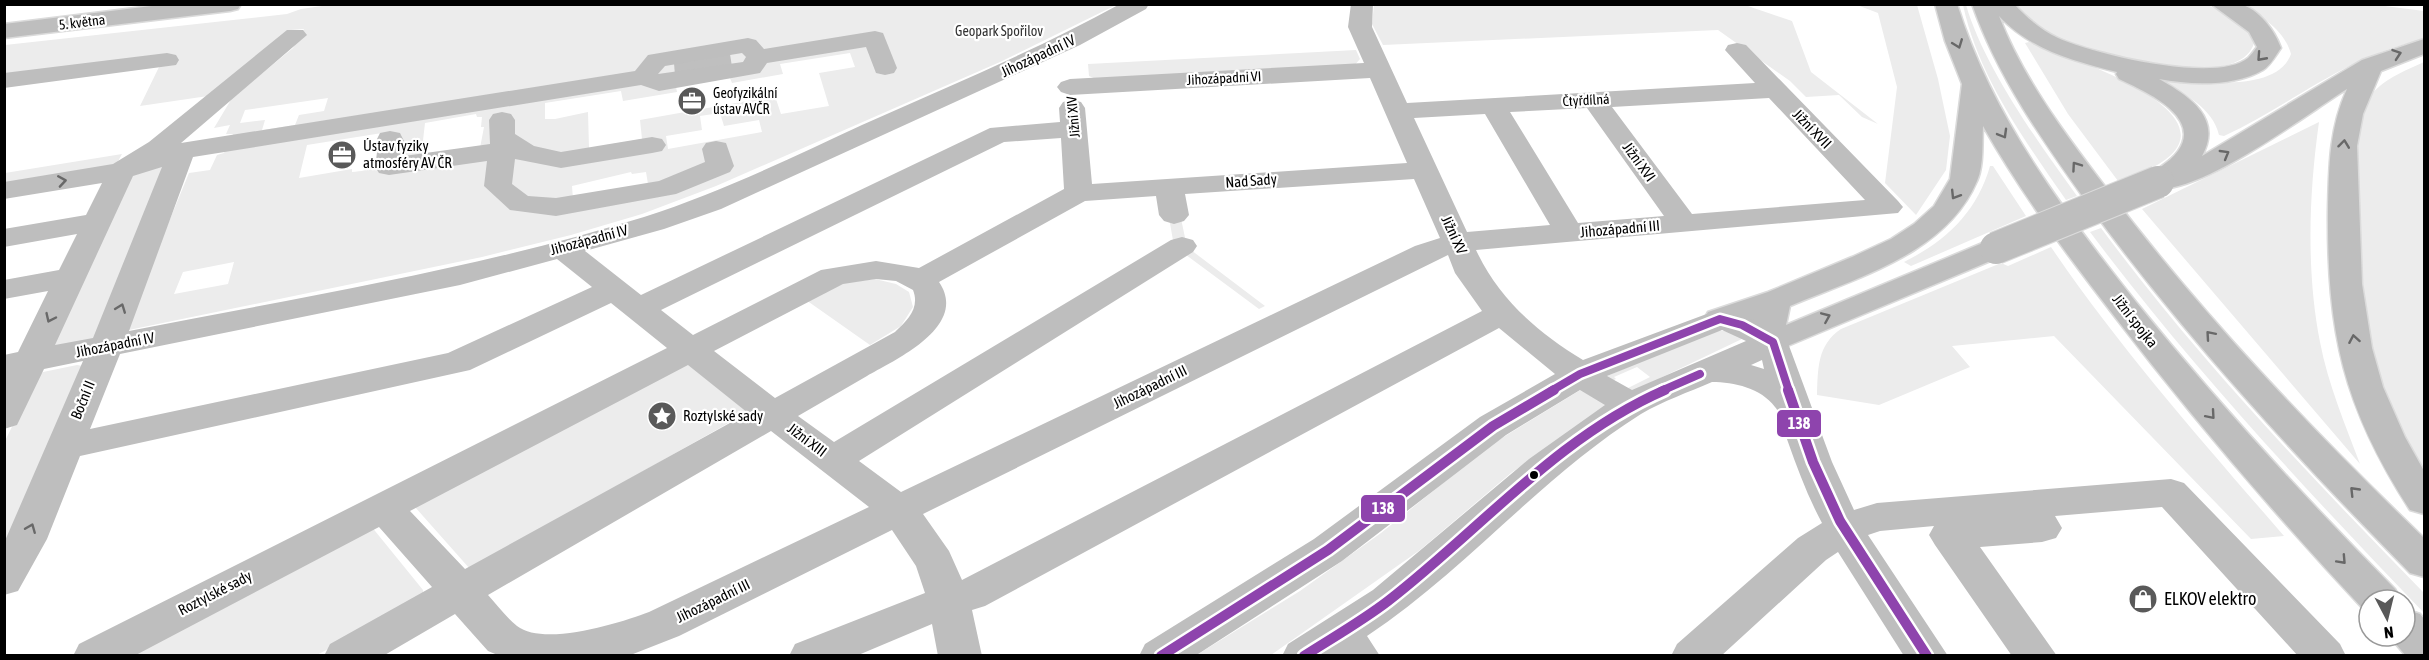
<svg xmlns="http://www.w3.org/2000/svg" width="2429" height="660" viewBox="0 0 2429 660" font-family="'Asap Condensed',sans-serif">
<rect width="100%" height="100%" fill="#fff"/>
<path fill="#ececec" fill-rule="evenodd" d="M 336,4 L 1116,5 L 1000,62 L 716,186 L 642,214 L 571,235 L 482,257 L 124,331 L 189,173 L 210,170 L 217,155 L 224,153 L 233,134 L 226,134 L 230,125 L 214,128 L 232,98 L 293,48 L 304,29 L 291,30 L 208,96 L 140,106 L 159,67 L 5,76 L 5,45 L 287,14 L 301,9 ZM 850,53 L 855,67 L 819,73 L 829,106 L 781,114 L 775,96 L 640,120 L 642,139 L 589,148 L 588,112 L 555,119 L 545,119 L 545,103 L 621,91 L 623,101 L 677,92 L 676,87 L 730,78 L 732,83 L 783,74 L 780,64 ZM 328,98 L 324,111 L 299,115 L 295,125 L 262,130 L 265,120 L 240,123 L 245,110 ZM 720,113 L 724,126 L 759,120 L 762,132 L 668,149 L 666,136 L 702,130 L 700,116 ZM 476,114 L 477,117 L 482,117 L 481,127 L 484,127 L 480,148 L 421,158 L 425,123 ZM 382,133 L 377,164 C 368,171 362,171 352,172 L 352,169 L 299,178 L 307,145 ZM 631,172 L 632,174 L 646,172 L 648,184 L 573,199 L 572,186 ZM 234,262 L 228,284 L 174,294 L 183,272 Z
M 2369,4 L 2424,11 L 2424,40 C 2348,54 2293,104 2224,136 L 2219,135 C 2213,108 2184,94 2163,81 C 2171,78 2185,81 2194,82 C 2223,83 2279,87 2291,54 C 2284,29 2262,17 2240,5 Z
M 1374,5 L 1745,5 L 1792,21 L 1811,72 L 1878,124 L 1862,117 L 1839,95 L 1806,97 L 1790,81 L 1718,30 L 1383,45 L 1372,24 Z
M 1857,5 L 1917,5 L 1938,79 L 1950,136 L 1946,170 L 1916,215 L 1885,183 L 1897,87 L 1878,13 Z
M 1963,5 L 1966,5 C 1985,69 2038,142 2077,196 L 2066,200 C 2024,139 1979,78 1963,5 Z
M 2013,5 L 2207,5 C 2225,12 2246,23 2254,43 C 2240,93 2098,57 2064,42 C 2043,33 2028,21 2013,5 Z
M 2029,42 C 2059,54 2222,105 2171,155 C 2156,169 2136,174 2118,181 L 2068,114 L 2025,43 Z
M 1356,50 L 1360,59 L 1353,67 L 1100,81 L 1089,76 L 1088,64 Z
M 2424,62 L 2424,475 C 2366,387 2362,294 2358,192 C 2357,164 2350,123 2368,99 C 2381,80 2404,71 2424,62 Z
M 2319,122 C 2309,193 2306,271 2320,342 C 2328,384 2345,424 2360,464 L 2142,209 Z
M 122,154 L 115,167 L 5,186 L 5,173 Z
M 169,164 L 98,340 L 49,352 L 129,173 Z
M 1990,166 L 1993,166 L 2026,216 L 1911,266 L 1904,262 C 1946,241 1977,212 1990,166 Z
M 1165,195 L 1176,195 L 1187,247 L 1265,306 L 1259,309 L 1174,246 Z
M 2101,228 C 2198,359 2310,476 2424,593 L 2424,613 C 2307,491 2192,368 2090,232 Z
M 2051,247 C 2121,350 2203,442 2284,536 L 2251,539 L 2054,336 L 1952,346 L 1970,367 L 1879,405 L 1817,395 C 1818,369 1817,345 1841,329 L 2001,263 L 2008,266 Z
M 875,279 L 896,284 L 909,292 L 913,307 L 901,326 L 870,345 L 806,300 L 844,283 Z
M 1710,331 L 1730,331 L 1744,338 L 1631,392 L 1628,388 L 1650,377 L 1637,367 L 1614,377 L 1616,379 L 1610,382 L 1605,377 Z
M 687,362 L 748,412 L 470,569 L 415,507 Z
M 77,365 L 83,366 L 4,557 L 4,443 L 36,378 L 43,372 Z
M 1587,386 L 1609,402 L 1606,406 L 1511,473 L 1420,550 L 1271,655 L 1195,656 L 1300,591 L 1381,533 L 1489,446 Z
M 371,526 L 423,590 L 424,596 L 317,655 L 122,656 Z"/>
<path fill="#bfbfbf" d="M 730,54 L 732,67 L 675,76 L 674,63 Z"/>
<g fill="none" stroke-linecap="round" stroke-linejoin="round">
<g stroke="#dbdbdb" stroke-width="3">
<path id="highway" d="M 168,4 L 241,4 L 238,9 L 230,11 L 4,38 L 4,24 Z
M 1935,4 L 1957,4 C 1992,117 2063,210 2136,302 C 2217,402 2304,497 2395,589 L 2401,600 L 2369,600 L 2369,613 L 2365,611 C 2277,517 2193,419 2115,317 C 2067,255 2021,193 1983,126 C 1982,142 1984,166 1977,181 C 1946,254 1858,277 1790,306 L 1786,325 L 1985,242 L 1996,239 L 2007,242 L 2011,248 L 2007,254 L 1773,352 L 1761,349 L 1754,336 L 1753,319 L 1720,329 L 1708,326 L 1704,319 L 1708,312 L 1768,292 L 1852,257 L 1891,239 L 1914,224 L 1934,206 L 1950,179 L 1962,84 L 1945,41 Z
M 1972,4 L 2014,4 C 2027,18 2041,30 2058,38 C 2093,54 2216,84 2248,58 C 2251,55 2254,51 2257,47 L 2249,32 L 2211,4 C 2220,4 2231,3 2240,4 C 2259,9 2275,31 2281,48 C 2276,55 2270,66 2263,70 C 2234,87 2191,85 2159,79 C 2189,96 2223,118 2202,156 L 2362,60 L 2424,39 L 2424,54 L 2381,71 L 2363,114 L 2357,146 L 2362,284 L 2372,348 L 2383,387 L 2405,437 L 2424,471 L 2424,514 L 2410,510 C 2343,406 2327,333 2328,210 C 2329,167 2329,129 2347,89 C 2305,115 2195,200 2148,188 L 2144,182 C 2152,170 2169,164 2178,151 C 2203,116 2144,91 2119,79 L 2116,74 L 2117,72 C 2073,61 2031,50 1999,16 C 2023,79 2066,135 2107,189 C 2202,315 2311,429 2424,538 L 2424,577 L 2410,573 C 2295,456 2184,336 2088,204 C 2043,141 1998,78 1972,4 Z
M 2405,609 L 2420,614 L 2424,619 L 2424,656 L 2406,656 L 2389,636 L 2405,636 Z"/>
</g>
<path fill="#bebebe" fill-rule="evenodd" d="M 1120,4 L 1149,4 L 1146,9 L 1080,45 L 721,209 L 664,229 L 585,251 L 641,295 L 990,128 L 1060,122 L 1059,108 L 1063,102 L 1072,100 L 1081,102 L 1085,108 L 1092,184 L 1407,163 L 1370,78 L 1070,95 L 1061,92 L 1057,87 L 1061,82 L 1070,79 L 1364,63 L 1348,27 L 1351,4 L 1373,4 L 1372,27 L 1407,103 L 1755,83 L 1725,50 L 1728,45 L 1737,43 L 1746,45 L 1898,201 L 1903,207 L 1898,213 L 1476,250 C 1499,299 1537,332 1583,360 L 1720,309 L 1754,318 L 1785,335 L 1832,462 L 1854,510 L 1877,503 L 2171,479 L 2184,483 L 2340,644 L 2346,656 L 2298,656 L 2162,507 L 2055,516 L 2062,528 L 2056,538 L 2042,542 L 1980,547 L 2057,656 L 2012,656 L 1935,545 L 1929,535 L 1934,526 L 1880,531 L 1868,535 L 1948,656 L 1904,656 L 1838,552 L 1826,560 L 1721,656 L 1671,656 L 1677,644 L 1798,538 L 1822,523 C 1808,497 1798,470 1788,442 C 1784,431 1782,415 1775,407 C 1761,388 1734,382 1712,382 C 1689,392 1663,401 1641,414 C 1541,477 1465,571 1367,636 L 1380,656 L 1282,656 L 1288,644 L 1373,590 L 1529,459 L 1605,405 L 1580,390 L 1506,435 L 1342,561 L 1195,656 L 1139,656 L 1145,644 L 1314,539 L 1480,417 L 1555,374 L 1499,328 L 985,606 L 972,610 L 982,656 L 938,656 L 932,624 L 856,656 L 789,656 L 795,644 L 925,593 L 916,566 L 892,530 L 679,636 L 628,656 L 500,656 L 488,651 L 455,614 L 383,656 L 324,656 L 330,644 L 432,587 L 379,527 L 134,656 L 73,656 L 79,644 L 667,348 L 611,303 L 470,370 L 80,456 L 47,539 L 18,591 L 4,595 L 4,543 L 83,361 L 44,369 L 17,425 L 4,429 L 4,355 L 18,352 L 48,291 L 4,299 L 4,280 L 59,270 L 77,234 L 4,247 L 4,229 L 86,215 L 102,183 L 4,199 L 4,182 L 113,164 L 149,142 L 287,30 L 303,30 L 307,35 L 181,143 L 635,71 L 648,55 L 748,38 L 756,40 L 764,49 L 875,31 L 883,33 L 897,68 L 894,73 L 885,75 L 876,73 L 866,47 L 767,63 L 760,73 L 659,91 L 641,85 L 193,157 L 129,331 C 302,297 476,269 644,217 C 719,193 791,158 862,125 C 949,86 1037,50 1120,4 ZM 742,53 L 746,57 L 743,62 L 658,74 L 665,66 ZM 1769,98 L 1865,200 L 1692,214 L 1612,107 ZM 1587,108 L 1664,216 L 1578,223 L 1510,112 ZM 1485,114 L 1550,225 L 1467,232 L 1414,118 ZM 1061,138 L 1064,189 L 919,268 L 876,261 L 821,270 L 693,335 L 661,310 L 1004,142 ZM 162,167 L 93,338 L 55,345 L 133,176 ZM 1414,179 L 1440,238 L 1415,246 L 901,492 L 859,461 L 1193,252 L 1197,246 L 1193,240 L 1182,237 L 1171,240 L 834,442 L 798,416 C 821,403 844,389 867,376 C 897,359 969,326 939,282 L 1085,201 L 1156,196 L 1159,215 L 1164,221 L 1174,224 L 1184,221 L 1189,215 L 1185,194 ZM 1448,255 L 1455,273 L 1482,311 L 962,580 L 949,551 L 923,514 ZM 557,259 L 592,287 L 448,353 L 90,429 L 120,354 L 460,285 ZM 876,279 L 896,281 L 913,290 C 920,308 908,320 895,332 L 775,398 L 714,351 L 843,284 ZM 1722,330 L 1746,341 L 1632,390 L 1607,376 ZM 1762,360 L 1764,369 L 1751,365 ZM 688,365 L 748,413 L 465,569 L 410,511 ZM 771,431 L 869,507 L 649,612 C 620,623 544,647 517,626 C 506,617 497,605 488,595 Z
M 167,53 L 176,55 L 179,60 L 176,65 L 4,88 L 4,73 Z
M 502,112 L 511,114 L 515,120 L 515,134 L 534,146 L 561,152 L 652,137 L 662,139 L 666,145 L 662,151 L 652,153 L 561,168 L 515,159 L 512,184 L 528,196 L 556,198 L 659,181 L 705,162 L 702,149 L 706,143 L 716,141 L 726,143 L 734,166 L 730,172 L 676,194 L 556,216 L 510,210 L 484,186 L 487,161 L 389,175 L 379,173 L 375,167 L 378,145 L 377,139 L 380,133 L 390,131 L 400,133 L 406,145 L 404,156 L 490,144 L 489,120 L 493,114 Z"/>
<use href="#highway" fill="#bebebe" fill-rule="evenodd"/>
<g stroke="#dbdbdb" stroke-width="34" stroke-linecap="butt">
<path id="highway-bridge" d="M 1996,248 L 2158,182"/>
</g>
<use href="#highway-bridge" stroke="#bebebe" stroke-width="32"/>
<g stroke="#fff" stroke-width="13">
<path id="bus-1-far1" d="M 1551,391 L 1580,374 L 1720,319 L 1742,325 L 1773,342 L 1789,391
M 1661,391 L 1700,374"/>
</g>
<g stroke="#fff" stroke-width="15">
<path id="bus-1" d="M 1788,390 L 1813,462 L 1840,521 L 1927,656
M 1161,656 L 1328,550 L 1493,426 L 1554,390
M 1304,656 C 1332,638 1362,621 1388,601 C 1480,530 1557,437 1665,390"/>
</g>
<use href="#bus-1-far1" stroke="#8e44ad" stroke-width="8"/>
<use href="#bus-1" stroke="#8e44ad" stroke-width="10"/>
</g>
<defs><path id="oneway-chevron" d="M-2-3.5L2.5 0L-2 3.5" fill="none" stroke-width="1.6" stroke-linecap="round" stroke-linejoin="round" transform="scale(1.5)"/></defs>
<g stroke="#686868">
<use href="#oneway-chevron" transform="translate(1958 44) rotate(69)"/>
<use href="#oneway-chevron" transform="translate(2397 54) rotate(-19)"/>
<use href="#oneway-chevron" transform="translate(2261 57) rotate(132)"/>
<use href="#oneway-chevron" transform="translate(2003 134) rotate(60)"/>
<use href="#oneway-chevron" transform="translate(2344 144) rotate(-83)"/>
<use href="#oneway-chevron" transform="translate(2225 154) rotate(-30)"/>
<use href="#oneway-chevron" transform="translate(2076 166) rotate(-125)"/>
<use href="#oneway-chevron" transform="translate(62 181) rotate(-9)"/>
<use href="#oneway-chevron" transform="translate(1955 195) rotate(122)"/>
<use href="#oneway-chevron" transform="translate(121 308) rotate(-69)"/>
<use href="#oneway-chevron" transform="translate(1826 317) rotate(-23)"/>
<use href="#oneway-chevron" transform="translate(50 318) rotate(115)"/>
<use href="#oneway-chevron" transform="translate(2210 335) rotate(-131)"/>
<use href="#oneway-chevron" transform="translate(2354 339) rotate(-100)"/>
<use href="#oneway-chevron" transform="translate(2211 415) rotate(49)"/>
<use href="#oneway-chevron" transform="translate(2354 491) rotate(-134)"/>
<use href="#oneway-chevron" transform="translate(31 528) rotate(-68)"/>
<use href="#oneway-chevron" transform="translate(2342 560) rotate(47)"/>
</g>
<defs>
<g id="office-disc" transform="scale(1.5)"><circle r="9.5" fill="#595959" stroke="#fff"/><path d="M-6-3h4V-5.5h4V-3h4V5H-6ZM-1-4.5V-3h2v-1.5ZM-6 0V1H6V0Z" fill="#fff"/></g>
<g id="sight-disc" transform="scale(1.5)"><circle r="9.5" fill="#595959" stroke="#fff"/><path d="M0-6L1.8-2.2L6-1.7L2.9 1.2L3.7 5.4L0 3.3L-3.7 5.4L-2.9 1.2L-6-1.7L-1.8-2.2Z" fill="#fff"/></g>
<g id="shop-disc" transform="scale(1.5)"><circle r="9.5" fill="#595959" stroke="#fff"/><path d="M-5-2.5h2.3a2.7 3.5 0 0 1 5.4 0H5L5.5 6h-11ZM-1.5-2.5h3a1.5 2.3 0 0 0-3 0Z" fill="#fff"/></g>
</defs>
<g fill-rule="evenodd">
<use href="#office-disc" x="692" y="101"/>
<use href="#office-disc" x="342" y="155"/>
<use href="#sight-disc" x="662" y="416"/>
<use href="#shop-disc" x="2143" y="599"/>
</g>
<circle fill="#000" stroke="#fff" stroke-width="2" cx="1534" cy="475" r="5"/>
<g text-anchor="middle" stroke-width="4.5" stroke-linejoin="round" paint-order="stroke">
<g font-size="14" fill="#000" stroke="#fff">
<text transform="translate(82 22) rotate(-7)" y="5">5. května</text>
<text transform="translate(1224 78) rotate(-3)" y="5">Jihozápadni VI</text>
<text transform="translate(1586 100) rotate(-3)" y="5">Čtyřdílná</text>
<text transform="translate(1073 117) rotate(-95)" y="5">Jižní XIV</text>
</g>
<g font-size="14" fill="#333" stroke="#fff">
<text x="999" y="36">Geopark Spořilov</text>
</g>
<g font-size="14" fill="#000" stroke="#fff" text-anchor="start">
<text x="713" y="98">Geofyzikální<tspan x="713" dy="16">ústav AVČR</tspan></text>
</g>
<g font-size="15" fill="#000" stroke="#fff">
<text transform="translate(1038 56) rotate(-25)" y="5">Jihozápadní IV</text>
<text transform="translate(1812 129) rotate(46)" y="5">Jižní XVII</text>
<text transform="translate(1639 162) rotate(54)" y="5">Jižní XVI</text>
<text transform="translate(1251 181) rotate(-4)" y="5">Nad Sady</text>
<text transform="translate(1620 229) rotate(-5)" y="5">Jihozápadní III</text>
<text transform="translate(1454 235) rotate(65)" y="5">Jižní XV</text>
<text transform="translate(589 240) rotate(-15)" y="5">Jihozápadní IV</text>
<text transform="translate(2135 321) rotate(52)" y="5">Jižní spojka</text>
<text transform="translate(115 345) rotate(-11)" y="5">Jihozápadní IV</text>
<text transform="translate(1150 387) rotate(-26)" y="5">Jihozápadní III</text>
<text transform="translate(83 400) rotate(-68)" y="5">Boční II</text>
<text transform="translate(807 440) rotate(37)" y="5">Jižní XIII</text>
<text transform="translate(215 593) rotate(-27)" y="5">Roztylské sady</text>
<text transform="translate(713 601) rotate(-26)" y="5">Jihozápadní III</text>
</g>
<g font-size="15" fill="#000" stroke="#fff" text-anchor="start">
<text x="363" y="151">Ústav fyziky<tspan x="363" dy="17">atmosféry AV ČR</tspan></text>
<text x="683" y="421">Roztylské sady</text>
</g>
<g font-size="18" fill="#000" stroke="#fff" text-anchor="start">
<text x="2164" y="605">ELKOV elektro</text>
</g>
</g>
<g stroke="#fff" stroke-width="2">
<rect x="1776" y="409" width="46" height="29" rx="6" fill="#8e44ad"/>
<rect x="1360" y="494" width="46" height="29" rx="6" fill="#8e44ad"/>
</g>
<g font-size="16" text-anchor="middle" font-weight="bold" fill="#fff">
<text x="1799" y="429">138</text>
<text x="1383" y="514">138</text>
</g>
<rect width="2429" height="660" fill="none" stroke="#000000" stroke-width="12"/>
<g transform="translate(2387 618) rotate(173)"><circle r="28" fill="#ffffff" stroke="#999999" stroke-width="1.5"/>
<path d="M0-4.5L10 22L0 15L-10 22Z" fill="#595959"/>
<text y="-9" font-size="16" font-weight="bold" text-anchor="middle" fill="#000000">N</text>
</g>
</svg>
